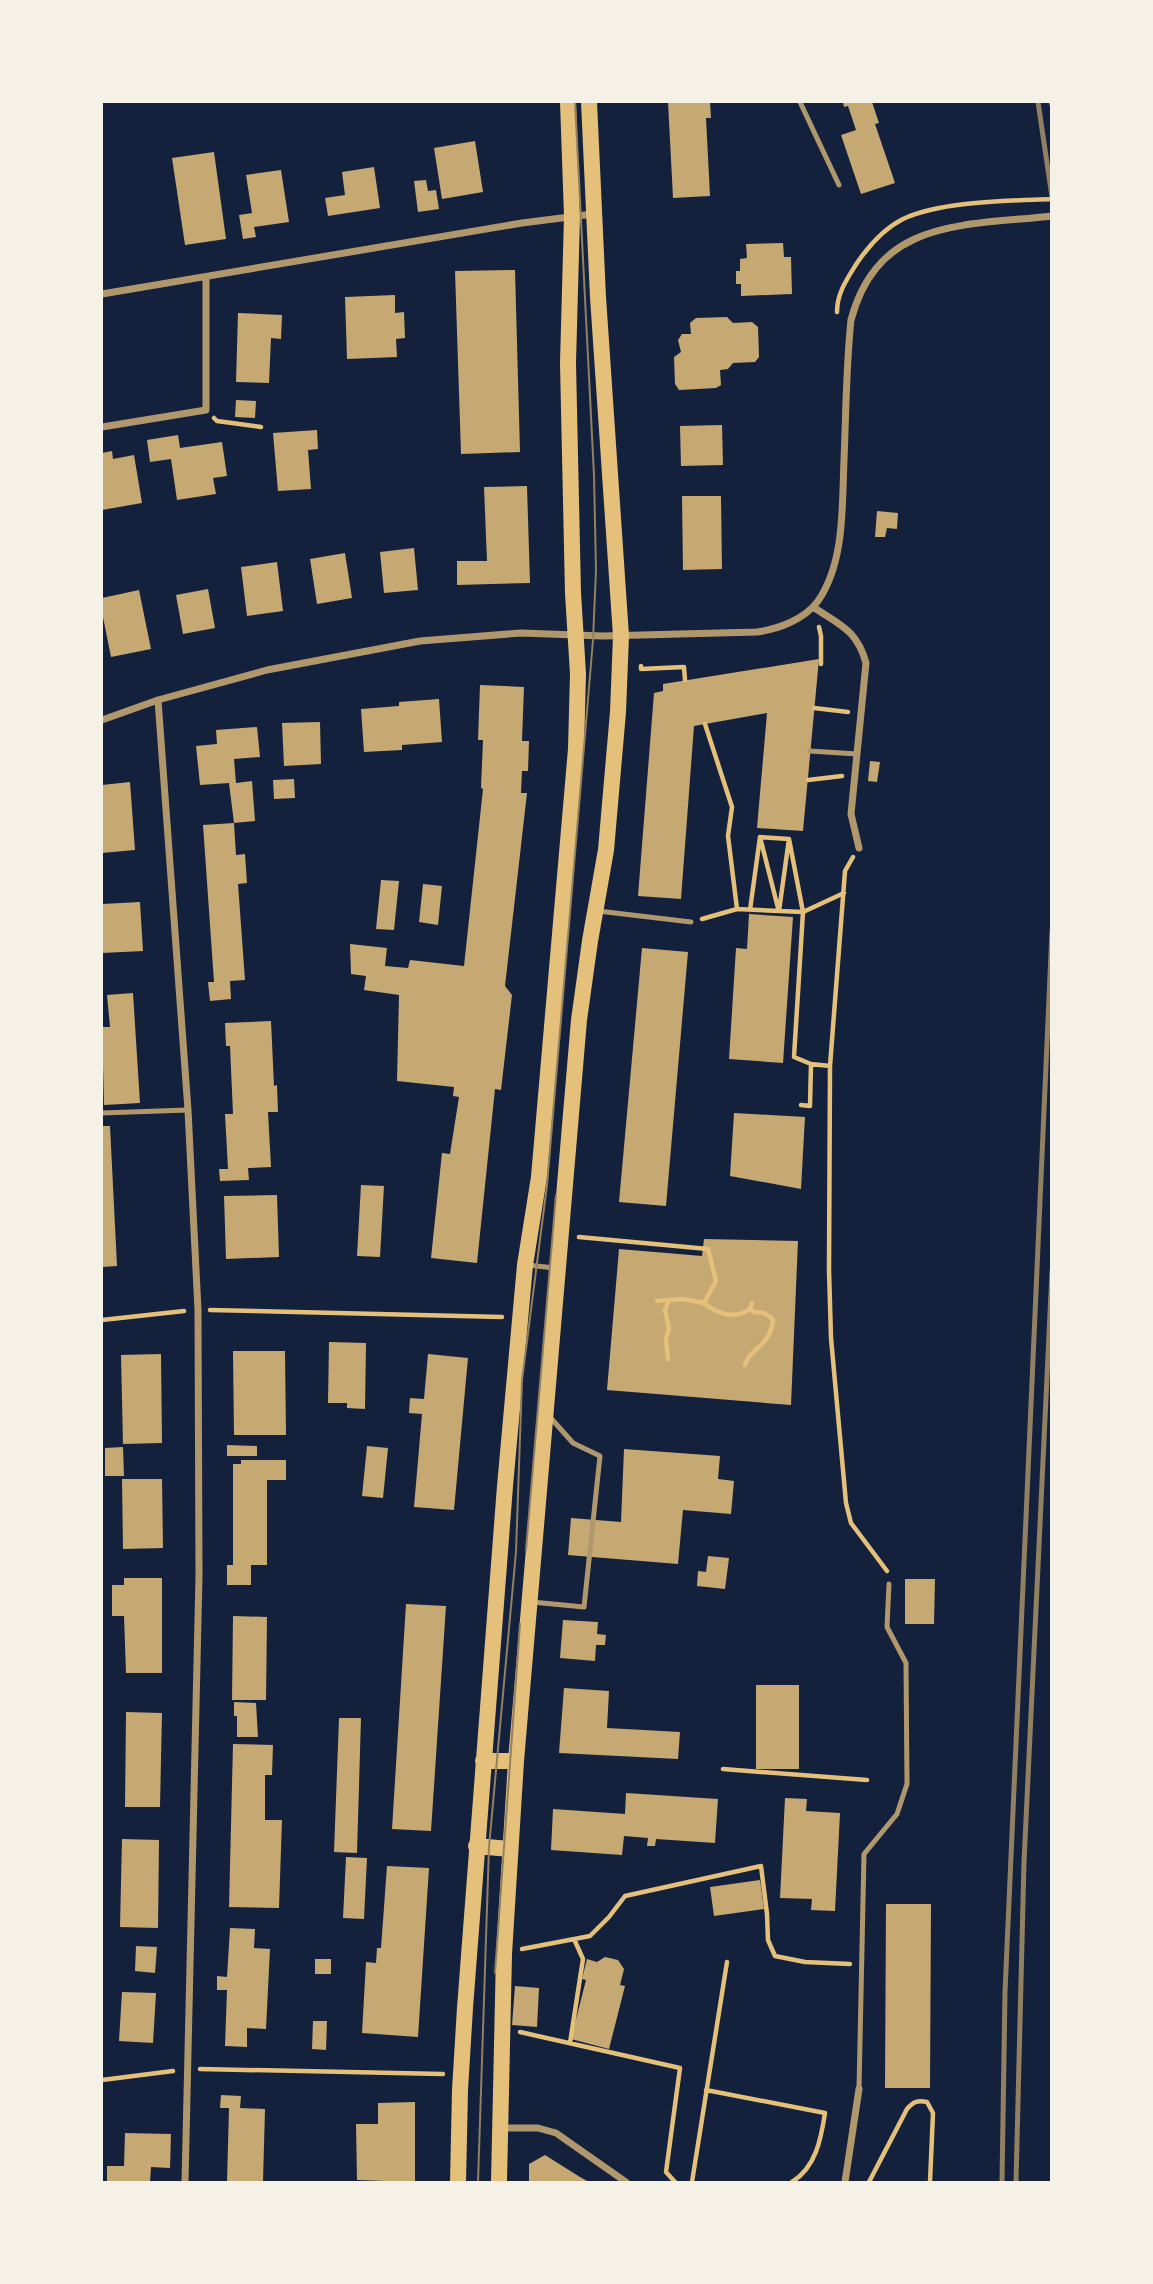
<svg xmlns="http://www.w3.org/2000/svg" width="1153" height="2284" viewBox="0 0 1153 2284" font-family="Montserrat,sans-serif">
<rect width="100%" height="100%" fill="#14213d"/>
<path fill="#c6a872" d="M 668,102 L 710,102 L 711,118 L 706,118 L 710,196 L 673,198 Z
M 843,102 L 872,102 L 879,123 L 875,124 L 895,183 L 861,194 L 841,135 L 856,130 L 848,106 L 844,107 Z
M 475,141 L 483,192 L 442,199 L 434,148 Z
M 214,152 L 226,239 L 185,245 L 172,158 Z
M 374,167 L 380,208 L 328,216 L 325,198 L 345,195 L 342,172 Z
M 281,170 L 289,222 L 254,227 L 256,237 L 243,239 L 239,215 L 252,213 L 246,175 Z
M 426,180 L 428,191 L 436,190 L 439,209 L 418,212 L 414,181 Z
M 783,243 L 784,257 L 791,257 L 792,294 L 741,296 L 741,284 L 736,284 L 736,271 L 740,271 L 740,259 L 747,258 L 746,244 Z
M 515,270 L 520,452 L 461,454 L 455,271 Z
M 395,295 L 395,313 L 404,312 L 405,338 L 396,339 L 397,357 L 347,359 L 345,297 Z
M 238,313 L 282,315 L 281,339 L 271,338 L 269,383 L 236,382 Z
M 727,317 L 733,323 L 752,322 L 758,327 L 759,357 L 755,362 L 733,363 L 728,369 L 720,370 L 721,385 L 716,388 L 679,390 L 675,384 L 674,357 L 681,352 L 678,340 L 682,334 L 691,334 L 690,323 L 696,318 Z
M 236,400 L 256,401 L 255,418 L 235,417 Z
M 722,425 L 723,465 L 681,466 L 680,426 Z
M 317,430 L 318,449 L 308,450 L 311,489 L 278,491 L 273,433 Z
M 178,435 L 180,448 L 222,442 L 227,476 L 213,478 L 216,494 L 177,500 L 171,459 L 150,462 L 147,440 Z
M 112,451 L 113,459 L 134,455 L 142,503 L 102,510 L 102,453 Z
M 527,486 L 530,583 L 457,585 L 457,561 L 487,561 L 484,487 Z
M 682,496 L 721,496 L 722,569 L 683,570 Z
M 877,511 L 898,513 L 897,529 L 887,528 L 885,537 L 875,537 Z
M 414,548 L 418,590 L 384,593 L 380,552 Z
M 345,553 L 352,598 L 317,604 L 310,559 Z
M 277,562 L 283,611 L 247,616 L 241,567 Z
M 208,589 L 215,628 L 183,634 L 176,595 Z
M 139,590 L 151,649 L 111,657 L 102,612 L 102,598 Z
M 819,659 L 803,831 L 757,828 L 767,713 L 694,726 L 681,899 L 638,896 L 654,693 L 663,691 L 663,684 Z
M 480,685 L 524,687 L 522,741 L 529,741 L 528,771 L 522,771 L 521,793 L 527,793 L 505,986 L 512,995 L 501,1090 L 495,1089 L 477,1263 L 431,1258 L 442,1153 L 450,1154 L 459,1097 L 453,1096 L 454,1087 L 397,1081 L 399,995 L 364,990 L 366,976 L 351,974 L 350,944 L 387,948 L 385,966 L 408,968 L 410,960 L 464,966 L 483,789 L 481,788 L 483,740 L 478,740 Z
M 439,699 L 442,742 L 402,745 L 402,750 L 364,752 L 361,709 L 399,706 L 399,702 Z
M 320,722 L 321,764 L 284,766 L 282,723 Z
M 257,727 L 260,757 L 234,759 L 236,783 L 252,781 L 255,821 L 234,823 L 229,783 L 200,785 L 196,746 L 217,744 L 216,730 Z
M 870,761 L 880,762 L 877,782 L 868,781 Z
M 294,779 L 295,798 L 274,799 L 273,780 Z
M 130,782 L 135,850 L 102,853 L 102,785 Z
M 234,823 L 236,855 L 245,854 L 247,883 L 238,884 L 245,980 L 230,981 L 231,999 L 210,1001 L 208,982 L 214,982 L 203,825 Z
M 381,880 L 399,881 L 394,930 L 376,929 Z
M 423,884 L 442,886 L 438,925 L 419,922 Z
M 140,902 L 143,951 L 102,953 L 102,904 Z
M 749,914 L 793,917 L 783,1063 L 729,1059 L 736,948 L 747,949 Z
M 642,948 L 688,952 L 666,1206 L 619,1202 Z
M 133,993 L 140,1103 L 104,1105 L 102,1027 L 110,1027 L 107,995 Z
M 271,1021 L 274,1086 L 277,1085 L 278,1112 L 268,1112 L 271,1167 L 248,1168 L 249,1180 L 220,1181 L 219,1169 L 228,1169 L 225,1114 L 233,1114 L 230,1046 L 226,1046 L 225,1023 Z
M 734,1113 L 805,1117 L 801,1189 L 730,1176 Z
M 102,1126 L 110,1126 L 117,1266 L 102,1267 Z
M 361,1185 L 384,1186 L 380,1257 L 357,1256 Z
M 277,1195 L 279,1257 L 226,1259 L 224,1196 Z
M 704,1239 L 798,1241 L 791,1405 L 607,1390 L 619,1249 L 702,1256 Z
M 329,1342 L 366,1343 L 365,1409 L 347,1408 L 347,1403 L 328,1403 Z
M 233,1351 L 285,1351 L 286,1435 L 234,1435 Z
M 161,1354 L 162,1443 L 123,1444 L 121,1355 Z
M 428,1354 L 468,1358 L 454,1510 L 414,1507 L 422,1414 L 409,1413 L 410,1398 L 424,1399 Z
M 227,1445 L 257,1446 L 257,1456 L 227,1456 Z
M 367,1446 L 388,1448 L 383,1498 L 362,1496 Z
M 123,1447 L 124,1476 L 105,1476 L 105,1448 Z
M 624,1449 L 720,1456 L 718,1479 L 734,1481 L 731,1514 L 683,1510 L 678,1564 L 568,1555 L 571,1518 L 621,1522 Z
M 241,1460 L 286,1460 L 286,1480 L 267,1480 L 267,1565 L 251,1565 L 251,1585 L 227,1585 L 227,1565 L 233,1565 L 233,1464 L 241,1464 Z
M 122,1479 L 162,1479 L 163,1548 L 123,1549 Z
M 708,1556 L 729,1558 L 725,1589 L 697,1586 L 698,1571 L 706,1572 Z
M 124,1578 L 162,1578 L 162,1673 L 126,1673 L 124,1616 L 112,1616 L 112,1585 L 124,1585 Z
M 905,1579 L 935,1579 L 934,1624 L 905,1624 Z
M 406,1604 L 446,1606 L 431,1831 L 392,1829 Z
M 233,1616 L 267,1617 L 266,1700 L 232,1700 Z
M 563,1620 L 598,1622 L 597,1634 L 606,1635 L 605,1645 L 596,1645 L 595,1661 L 560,1658 Z
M 756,1685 L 799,1685 L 799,1769 L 756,1769 Z
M 564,1688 L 609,1691 L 607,1728 L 680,1732 L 678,1759 L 559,1753 Z
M 234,1702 L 256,1703 L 258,1737 L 237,1737 L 237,1716 L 234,1716 Z
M 126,1712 L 162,1713 L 160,1807 L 125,1807 Z
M 339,1718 L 361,1718 L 357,1853 L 334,1852 Z
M 233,1744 L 273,1745 L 272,1775 L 265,1775 L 265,1820 L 282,1820 L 279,1908 L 229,1907 Z
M 626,1793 L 718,1799 L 715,1843 L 656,1839 L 655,1846 L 647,1846 L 648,1838 L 624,1836 L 622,1855 L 551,1850 L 553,1809 L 625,1814 Z
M 785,1798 L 807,1799 L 806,1811 L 840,1813 L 835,1911 L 811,1910 L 812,1899 L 780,1898 Z
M 122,1839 L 159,1840 L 158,1928 L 120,1927 Z
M 346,1857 L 367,1858 L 364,1919 L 343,1918 Z
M 387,1866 L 429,1868 L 418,2037 L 362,2033 L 366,1962 L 376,1963 L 377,1948 L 381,1948 Z
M 760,1880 L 764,1909 L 714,1916 L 710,1887 Z
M 886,1904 L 931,1904 L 930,2088 L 885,2088 Z
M 230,1928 L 255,1929 L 254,1948 L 270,1949 L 266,2029 L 247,2028 L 247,2047 L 225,2046 L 227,1990 L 217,1990 L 217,1976 L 227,1977 Z
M 136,1946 L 157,1947 L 155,1973 L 135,1971 Z
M 605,1957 L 618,1960 L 624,1969 L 620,1985 L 625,1986 L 609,2049 L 571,2039 L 586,1980 L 582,1979 L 587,1959 L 597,1962 Z
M 315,1959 L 331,1959 L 331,1974 L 315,1974 Z
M 515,1986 L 539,1988 L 537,2027 L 512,2025 Z
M 122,1992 L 156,1993 L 153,2043 L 119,2041 Z
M 313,2021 L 327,2021 L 326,2050 L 312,2049 Z
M 221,2095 L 241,2096 L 240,2108 L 265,2109 L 263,2182 L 227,2182 L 229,2108 L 220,2108 Z
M 415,2102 L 415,2182 L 357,2180 L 356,2124 L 378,2124 L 378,2103 Z
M 125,2133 L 171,2134 L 170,2168 L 151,2167 L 150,2182 L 107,2182 L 107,2166 L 124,2166 Z
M 545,2155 L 580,2177 L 589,2182 L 529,2182 L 529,2164 Z"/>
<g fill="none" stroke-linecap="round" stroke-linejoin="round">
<path stroke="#e5c07b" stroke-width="4.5" d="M 837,312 C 837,293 847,279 857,263 C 868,247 885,228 903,219 C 942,201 1008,201 1052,199
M 214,418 L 217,421 L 261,427
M 819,627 L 821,636 L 821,664
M 641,666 L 641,669 L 684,667 L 685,680
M 814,708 L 848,712
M 705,724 L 732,807 L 728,836 L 737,909
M 808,780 L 842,776
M 760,837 L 789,839
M 853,857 L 845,871 L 830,1066 L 829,1270 L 831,1338 L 846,1503 L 851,1523 L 887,1571
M 750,910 L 760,837 L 778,908
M 779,911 L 789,839 L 803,912 L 794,1057 L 811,1064 L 830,1066
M 702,919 L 737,909 L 803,912 L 844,893
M 801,1105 L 810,1106 L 811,1064
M 579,1237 L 708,1249 L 716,1281 L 704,1303 C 717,1314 736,1320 750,1309 L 752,1303
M 657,1301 L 683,1299 L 704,1303
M 210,1310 L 502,1317
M 102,1320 L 184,1311
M 668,1359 L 666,1339 L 669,1328 L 665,1310 L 669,1300
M 745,1365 C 749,1348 771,1347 773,1319 L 764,1313 L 754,1312 L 750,1309
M 723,1769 L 867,1780
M 522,1949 L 590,1936 L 609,1917 L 625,1896 L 761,1866 L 767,1914 L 768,1940 L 775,1956 L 805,1962 L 850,1964
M 520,2032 L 680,2068 L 666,2172 L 675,2182
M 570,2043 L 583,1959 L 574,1939
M 200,2069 L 443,2074
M 102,2080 L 173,2071
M 706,2090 L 825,2113 C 821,2139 816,2167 792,2182
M 692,2182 L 727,1962
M 869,2182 L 907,2109 C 913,2102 917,2100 927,2102 L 933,2113 L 930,2182"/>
<path stroke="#b1986c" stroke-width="5" d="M 800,102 L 839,185
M 810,751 L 857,754
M 598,911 L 691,922
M 102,1113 L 188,1110
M 527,1265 L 555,1268
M 532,1602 L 584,1607 L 600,1456 L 573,1443 L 549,1416
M 859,2089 L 864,1854 L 897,1814 L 907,1784 L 906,1663 L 887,1627 L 889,1584"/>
<path stroke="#b1986c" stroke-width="7" d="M 102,294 L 522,223 L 593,214
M 102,427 L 206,410 L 206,278
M 813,607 C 840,625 857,630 866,663 L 851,814 L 859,848
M 158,700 L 188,1110 L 198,1310 L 199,1576 L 185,2182
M 102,720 L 158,700 L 267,670 L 420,641 L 521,633 L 603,636 L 757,632 C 778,629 804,620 818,601 C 845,562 842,505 844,460 C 846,413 846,367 851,320 C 878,218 964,226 1052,216
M 500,2128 L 538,2128 L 556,2133 L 626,2182
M 845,2182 L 859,2089"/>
<path stroke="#e5c07b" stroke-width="16" d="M 483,1761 L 516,1761
M 476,1846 L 510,1849
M 458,2182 L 460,2090 L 465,2008 L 505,1486 L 525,1265 L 539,1177 L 576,749 L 578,674 L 573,593 L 568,363 L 572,216 L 568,102
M 499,2182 L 504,1954 L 516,1761 L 579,1020 L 590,941 L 606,850 L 618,712 L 621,636 L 598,297 L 589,102"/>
<path stroke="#918062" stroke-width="2" d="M 526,1550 L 556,1195
M 495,1973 L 520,1624
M 478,2182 L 489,1847 L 516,1552 L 522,1380 L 547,1185 L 593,640 L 596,570 L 594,475 L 575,102"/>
<path stroke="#918062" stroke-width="5" d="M 1038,102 L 1052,197
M 1051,102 L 1052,105
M 1002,2182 L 1005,1992 L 1052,930
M 1016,2182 L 1024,1862 L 1052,1271"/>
</g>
<rect width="1153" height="2284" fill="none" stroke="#f6f1e7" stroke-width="206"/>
</svg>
